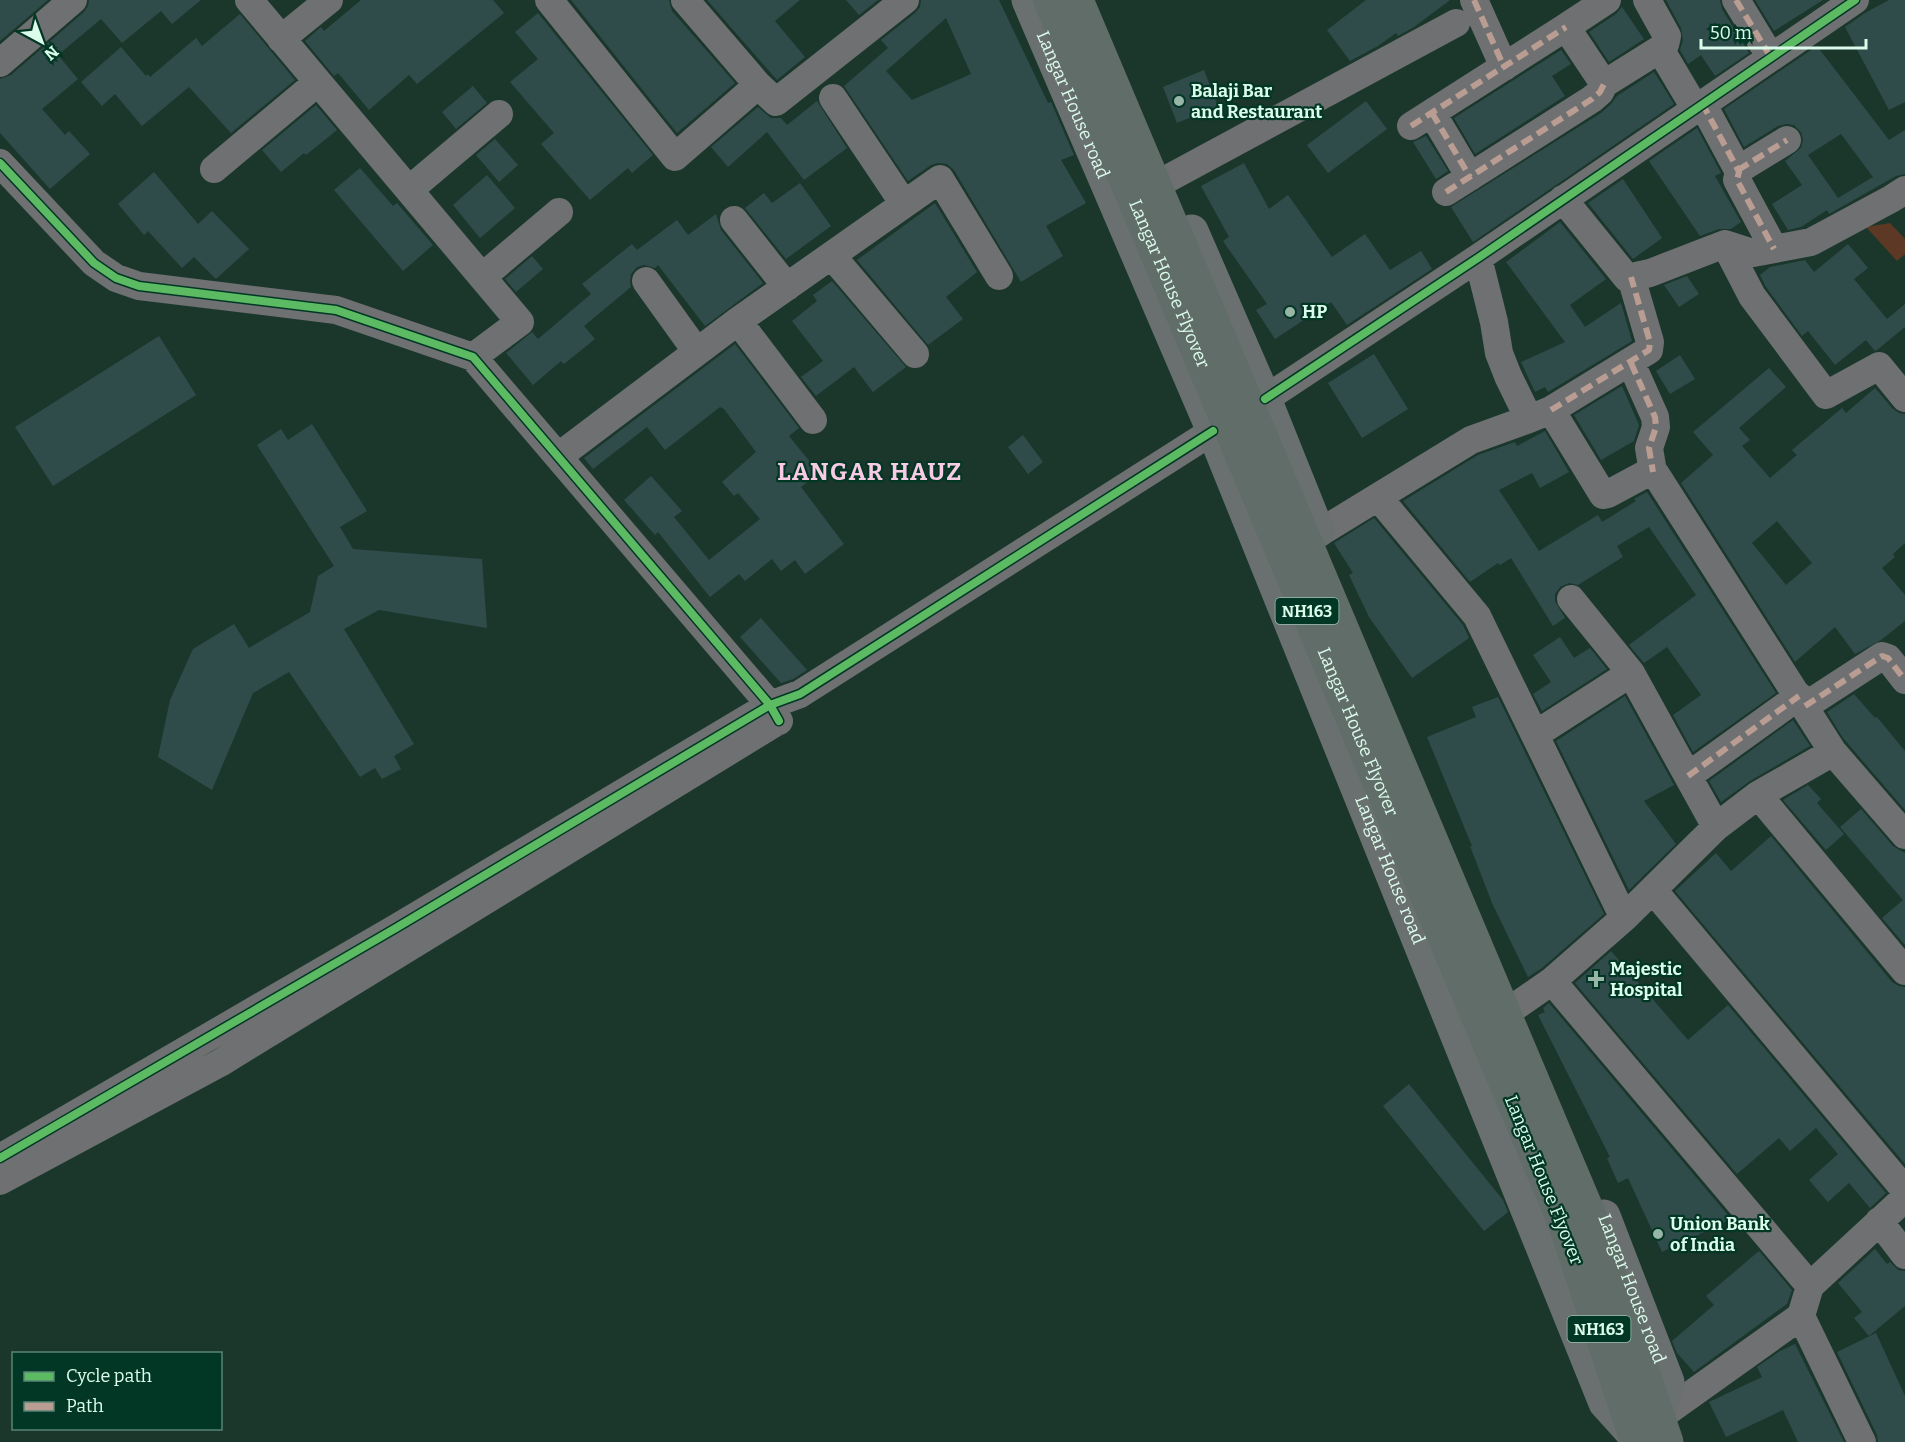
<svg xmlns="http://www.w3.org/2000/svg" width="1905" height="1442" viewBox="0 0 1905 1442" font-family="Bitter,serif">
<rect width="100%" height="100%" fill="#1b372c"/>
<path fill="#5d3824" d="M 1890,223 L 1905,239 L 1905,254 L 1897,261 L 1866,227 Z"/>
<path fill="#2f4c4a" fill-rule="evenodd" d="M 0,0 L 48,0 L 0,41 Z
M 89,0 L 201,0 L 172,24 L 161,11 L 122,43 L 101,19 L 58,55 L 78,79 L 42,109 L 65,135 L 69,131 L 90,154 L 50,189 L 0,133 L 0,79 L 11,75 L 84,12 L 88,6 Z
M 361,0 L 493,0 L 504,13 L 417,84 L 409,75 L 369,110 L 338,73 L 334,76 L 305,41 L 321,27 L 324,31 Z
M 571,0 L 669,0 L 672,11 L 735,83 L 677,133 Z
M 707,0 L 800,0 L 775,21 L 805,57 L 777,80 Z
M 846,0 L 878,0 L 859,15 Z
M 921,0 L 999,0 L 1048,103 L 1051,102 L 1074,155 L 1061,160 L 1086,203 L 1046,226 L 1063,256 L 1021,282 L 954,170 L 947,164 L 938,163 L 931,165 L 908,181 L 844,86 L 888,48 L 881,40 L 915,13 L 920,7 ZM 946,18 L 971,74 L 912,100 L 886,71 Z
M 1366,0 L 1450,0 L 1414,27 L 1398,36 L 1396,33 L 1378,46 L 1350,61 L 1327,30 Z
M 1666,0 L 1720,0 L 1722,9 L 1749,53 L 1715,76 L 1701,55 L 1688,64 L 1680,50 L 1683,40 L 1681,28 Z
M 1755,0 L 1823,0 L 1774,31 Z
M 1889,0 L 1905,0 L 1905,102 L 1889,110 L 1845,27 L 1865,13 Z
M 1622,7 L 1644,39 L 1609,62 L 1589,32 L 1616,14 Z
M 538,13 L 653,155 L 632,173 L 628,168 L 590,200 L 541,144 L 554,133 L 510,82 L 538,59 L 515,32 Z
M 240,14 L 295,80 L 231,133 L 189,87 L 142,126 L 115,94 L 102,106 L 81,82 L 121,47 L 146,76 L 148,74 L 150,77 L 196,38 L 202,46 Z
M 1817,46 L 1889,140 L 1905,130 L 1905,174 L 1896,176 L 1829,214 L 1827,210 L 1801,227 L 1788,230 L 1772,204 L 1802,185 L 1785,161 L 1801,148 L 1803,140 L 1801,132 L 1794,125 L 1786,124 L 1778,126 L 1744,147 L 1724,109 ZM 1841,134 L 1873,177 L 1838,198 L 1808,155 Z
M 1561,50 L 1571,64 L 1552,76 L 1565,96 L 1475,154 L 1454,118 Z
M 1204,70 L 1218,106 L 1177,123 L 1163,87 Z
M 1654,72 L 1674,104 L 1473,242 L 1451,207 L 1601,113 L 1611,104 L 1617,96 Z
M 473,86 L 487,103 L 456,129 L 442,112 Z
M 817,101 L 847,148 L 804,180 L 767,132 L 728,167 L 711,147 L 758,107 L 771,118 L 781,118 L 787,125 Z
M 1366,101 L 1387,129 L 1328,173 L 1307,145 Z
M 316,105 L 337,130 L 306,155 L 304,153 L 281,172 L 262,150 Z
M 1697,128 L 1721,173 L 1715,176 L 1741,222 L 1731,229 L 1719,229 L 1700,236 L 1649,161 Z
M 1426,136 L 1448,171 L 1436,179 L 1413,142 Z
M 495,139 L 518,165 L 499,182 L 476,155 Z
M 1244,163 L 1269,209 L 1288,195 L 1332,257 L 1365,234 L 1390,270 L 1421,251 L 1432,269 L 1347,325 L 1331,302 L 1275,339 L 1256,310 L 1267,304 L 1223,241 L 1229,237 L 1201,186 Z
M 360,168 L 393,206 L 397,203 L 433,245 L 403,271 L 334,190 Z
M 154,172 L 198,224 L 212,211 L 249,249 L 216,279 L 194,257 L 182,268 L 148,231 L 144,235 L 118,204 Z
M 487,175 L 515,208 L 480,238 L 453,205 Z
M 1623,179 L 1662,238 L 1633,259 L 1588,203 Z
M 800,183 L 831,226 L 786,259 L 745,208 L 764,193 L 772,203 Z
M 935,203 L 977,272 L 946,297 L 963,319 L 928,345 L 857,260 Z
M 716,214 L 721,230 L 763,283 L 705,326 L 658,265 L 655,268 L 644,265 L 637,267 L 631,274 L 630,282 L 631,287 L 584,326 L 595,339 L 564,364 L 561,361 L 533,385 L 506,353 L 532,332 L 538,339 L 591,294 L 582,284 L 632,244 L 637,250 L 677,220 L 688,235 Z
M 1560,222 L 1606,279 L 1570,305 L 1585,327 L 1621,303 L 1632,341 L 1548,392 L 1545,387 L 1535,392 L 1521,362 L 1565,342 L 1506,262 Z
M 1848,244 L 1868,268 L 1854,279 L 1887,319 L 1905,304 L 1905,327 L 1877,350 L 1875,351 L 1866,340 L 1835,365 L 1808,331 L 1802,336 L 1766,287 L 1760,275 L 1770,267 L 1805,260 L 1814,272 Z
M 532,256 L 543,269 L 516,292 L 505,279 Z
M 1687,276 L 1699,294 L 1679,307 L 1664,285 Z
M 832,281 L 906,367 L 873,392 L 854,367 L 816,396 L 801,377 L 823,361 L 792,321 L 817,301 L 813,295 Z
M 159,336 L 196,395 L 53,486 L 15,427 Z
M 735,344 L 799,428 L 789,436 L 819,473 L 801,487 L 844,544 L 805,574 L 795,560 L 781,571 L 772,559 L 745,581 L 739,574 L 710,597 L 658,532 L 655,535 L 624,500 L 651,476 L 682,511 L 674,517 L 709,560 L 760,519 L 738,493 L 734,496 L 722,482 L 756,452 L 724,409 L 720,407 L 665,450 L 647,427 L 593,469 L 584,458 Z
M 1374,354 L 1408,409 L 1362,438 L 1328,383 Z
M 1680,355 L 1695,379 L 1670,394 L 1656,371 Z
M 1769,368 L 1786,387 L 1739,428 L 1750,440 L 1742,446 L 1770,478 L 1797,455 L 1792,450 L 1842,408 L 1846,413 L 1875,388 L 1893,409 L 1899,413 L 1905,414 L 1905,543 L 1893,554 L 1895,557 L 1882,568 L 1905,595 L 1905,621 L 1881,640 L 1855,654 L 1835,627 L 1795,662 L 1681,483 L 1713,455 L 1693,432 ZM 1777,521 L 1812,563 L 1786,585 L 1752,543 Z
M 1622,386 L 1639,425 L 1634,441 L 1601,460 L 1574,415 Z
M 312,424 L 367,511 L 340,527 L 353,549 L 482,559 L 487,628 L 379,610 L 344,629 L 414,744 L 394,756 L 401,769 L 382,779 L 375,768 L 360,777 L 289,672 L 253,693 L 212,790 L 158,757 L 170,700 L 193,649 L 234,624 L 249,648 L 310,612 L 318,576 L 334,566 L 257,445 L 281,429 L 288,440 Z
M 1545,431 L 1569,472 L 1540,488 L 1532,473 L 1499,490 L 1539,551 L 1598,515 L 1602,522 L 1636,501 L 1634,499 L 1647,492 L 1776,693 L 1693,752 L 1673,715 L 1701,695 L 1667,647 L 1644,663 L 1629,645 L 1696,595 L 1649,527 L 1617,546 L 1623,557 L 1578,585 L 1569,583 L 1560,587 L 1555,594 L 1555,601 L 1565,618 L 1553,626 L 1511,558 L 1500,565 L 1498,563 L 1470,582 L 1403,501 L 1478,455 L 1515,442 L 1517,446 Z
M 1023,435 L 1043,462 L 1028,474 L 1008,447 Z
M 1374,518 L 1463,625 L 1469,638 L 1412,678 L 1369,617 L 1349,575 L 1353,573 L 1334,543 Z
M 761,618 L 807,670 L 793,679 L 781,683 L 740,637 Z
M 1560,637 L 1574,658 L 1590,648 L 1607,669 L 1542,711 L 1533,694 L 1551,682 L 1533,655 Z
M 1854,694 L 1875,718 L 1877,717 L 1905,751 L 1905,810 L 1843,738 L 1827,712 Z
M 1625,696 L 1674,785 L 1644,801 L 1676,844 L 1629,890 L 1556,741 Z
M 1498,697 L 1604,914 L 1542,968 L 1528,977 L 1492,903 L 1470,846 L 1472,846 L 1427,737 L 1476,717 L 1472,707 Z
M 1793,720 L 1810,746 L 1750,781 L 1721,802 L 1709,781 Z
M 1808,785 L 1821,799 L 1817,803 L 1844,834 L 1826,850 L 1783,800 Z
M 1861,809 L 1893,846 L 1905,853 L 1905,945 L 1882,918 L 1903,900 L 1840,827 Z
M 1771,836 L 1892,982 L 1899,986 L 1905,987 L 1905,1164 L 1675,891 L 1716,853 L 1731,871 Z
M 1611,951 L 1688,1040 L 1728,1005 L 1886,1193 L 1870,1208 L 1849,1183 L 1828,1202 L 1809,1180 L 1838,1154 L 1816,1128 L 1790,1151 L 1779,1138 L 1737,1174 L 1575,983 Z
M 1549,1003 L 1722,1208 L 1731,1219 L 1662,1252 L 1628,1178 L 1618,1183 L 1607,1158 L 1610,1157 L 1538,1015 L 1545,1012 L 1543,1008 Z
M 1409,1084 L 1503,1200 L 1508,1212 L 1484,1231 L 1383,1106 Z
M 1875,1249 L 1887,1264 L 1890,1262 L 1898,1270 L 1905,1271 L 1905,1306 L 1869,1336 L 1854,1318 L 1862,1312 L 1838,1283 Z
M 1759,1251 L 1792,1290 L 1787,1304 L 1694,1372 L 1677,1353 L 1672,1341 L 1714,1305 L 1706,1296 Z
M 1876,1333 L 1905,1396 L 1905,1442 L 1878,1442 L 1877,1435 L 1837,1352 Z
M 1795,1344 L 1844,1442 L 1798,1442 L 1783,1410 L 1726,1437 L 1709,1402 L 1762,1377 L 1757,1367 L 1780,1351 Z"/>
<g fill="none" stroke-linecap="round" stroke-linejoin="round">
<path stroke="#6e7071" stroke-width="28" d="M 249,0 L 520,322 L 473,357
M 549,0 L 675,157 L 758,85 L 776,102 L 905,0
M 685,0 L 758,85
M 1474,0 L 1504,67
M 1647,0 L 1667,36 L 1665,45 L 1660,49 L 1695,108
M 1736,0 L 1770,56
M 281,39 L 329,0
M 0,63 L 73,0
M 1604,84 L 1566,27 L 1607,0
M 833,98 L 904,204
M 1702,103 L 1737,168 L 1739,172 L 1737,180 L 1774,249
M 1432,113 L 1470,177
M 1411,126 L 1566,27
M 0,163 L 94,263 L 116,278 L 139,286 L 336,310 L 473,357 L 770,705 L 779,721
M 214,169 L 318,82
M 1738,170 L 1787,140
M 1169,178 L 1456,23
M 409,190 L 499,114
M 1446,192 L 1592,99 L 1600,92 L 1604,84 L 1660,49
M 1563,199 L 1627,278 L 1650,273 L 1725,244 L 1753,253 L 1811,242 L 1891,199 L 1905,190
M 734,220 L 787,287
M 1725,244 L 1752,296 L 1826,395 L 1879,366 L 1905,398
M 832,256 L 915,354
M 482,277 L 559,212
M 646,281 L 697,352
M 738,321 L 813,420
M 1631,363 L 1655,417 L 1656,427 L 1649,448 L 1653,472
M 1265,399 L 1478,258 L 1855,0
M 1551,410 L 1649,350 L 1650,342 L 1631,277
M 1529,419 L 1551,410 L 1603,495 L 1608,494 L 1649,472 L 1655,473 L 1833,752 L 1905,835
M 559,456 L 738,321 L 940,179 L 999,276
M 1378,497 L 1477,616 L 1624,918
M 1319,533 L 1471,440 L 1529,419 L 1508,376 L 1499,353 L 1494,322 L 1478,258
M 1571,599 L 1631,673 L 1716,827
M 1805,706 L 1882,656 L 1888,658 L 1905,680
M 1536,734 L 1631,673
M 1688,776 L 1799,696
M 1758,795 L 1905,971
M 1653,890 L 1905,1190
M 1552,981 L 1810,1286
M 1516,1006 L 1552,981 L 1624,918 L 1716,827 L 1758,795 L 1833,752
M 0,1158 L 396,928 L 770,705 L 800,694 L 1213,431
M 0,1181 L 220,1063 L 778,721
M 1879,1221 L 1905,1255
M 1801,1316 L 1862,1442
M 1658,1418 L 1801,1316 L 1810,1286 L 1905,1198"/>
<g stroke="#69706f" stroke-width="33">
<path id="s1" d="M 1028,0 L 1213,431 L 1605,1403 L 1634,1435"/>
<path d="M 1192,231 L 1265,399 L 1318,531"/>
<path id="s2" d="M 1604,1216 L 1668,1382 L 1658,1418"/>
</g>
<path stroke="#616d68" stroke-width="33" d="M 1588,1211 L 1667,1442
M 1564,1222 L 1637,1442"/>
<g stroke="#616d68" stroke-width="33">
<path id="s3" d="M 1050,0 L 1564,1222"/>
<path d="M 1077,0 L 1588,1211"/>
</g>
<path stroke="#b99d93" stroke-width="6" stroke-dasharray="12 6" stroke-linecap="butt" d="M 1474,0 L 1504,67
M 1736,0 L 1770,56
M 1702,103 L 1737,168 L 1739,172 L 1737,180 L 1774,249
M 1432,113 L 1470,177
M 1411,126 L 1566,27
M 1738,170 L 1787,140
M 1446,192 L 1592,99 L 1600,92 L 1604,84
M 1631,363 L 1655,417 L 1656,427 L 1649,448 L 1653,472
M 1551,410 L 1649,350 L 1650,342 L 1631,277
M 1805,706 L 1882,656 L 1888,658 L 1905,680
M 1688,776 L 1799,696"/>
<g stroke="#023725" stroke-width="11">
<path id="cycleway" d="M 0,163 L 94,263 L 116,278 L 139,286 L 336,310 L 473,357 L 770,705 L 779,721
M 1265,399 L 1478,258 L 1855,0
M 0,1158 L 396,928 L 770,705 L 800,694 L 1213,431"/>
</g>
<use href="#cycleway" stroke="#5cba63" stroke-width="8"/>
</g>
<g fill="#98b6a8" stroke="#023725" stroke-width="2">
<circle cx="1179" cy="101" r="6"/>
<circle cx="1290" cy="312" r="6"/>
<path d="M1593 970h6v6h6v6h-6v6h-6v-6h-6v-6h6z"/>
<circle cx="1658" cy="1234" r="6"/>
</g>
<g text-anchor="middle" stroke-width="4.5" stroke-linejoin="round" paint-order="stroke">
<g fill="#023725" stroke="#9ac0b0" stroke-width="1.5">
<rect x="1275.5" y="598" width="63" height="26" rx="4.5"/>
<rect x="1567.5" y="1316" width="63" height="26" rx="4.5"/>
</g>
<g font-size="16" font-weight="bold" fill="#dbfbeb">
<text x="1307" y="617">NH163</text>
<text x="1599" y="1335">NH163</text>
</g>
<g font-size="18" font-weight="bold" fill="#dbfbeb" stroke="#023725" text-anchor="start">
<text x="1191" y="97">Balaji Bar<tspan x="1191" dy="21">and Restaurant</tspan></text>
<text x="1302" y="318">HP</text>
<text x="1610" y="975">Majestic<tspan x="1610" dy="21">Hospital</tspan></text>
<text x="1670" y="1230">Union Bank<tspan x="1670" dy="21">of India</tspan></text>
</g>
<g font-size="18" fill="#dbfbeb" stroke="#023725">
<text dy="6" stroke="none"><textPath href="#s1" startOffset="114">Langar House road</textPath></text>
<text dy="6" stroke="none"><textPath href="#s3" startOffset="308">Langar House Flyover</textPath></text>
<text dy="6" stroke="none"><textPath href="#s3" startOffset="794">Langar House Flyover</textPath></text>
<text dy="6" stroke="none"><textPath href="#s1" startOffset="942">Langar House road</textPath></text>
<text transform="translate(1544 1180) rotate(68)" y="6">Langar House Flyover</text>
<text dy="6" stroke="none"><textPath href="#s2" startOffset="78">Langar House road</textPath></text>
</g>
<g font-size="24" font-weight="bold" letter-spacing="1.5" fill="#f8cbe5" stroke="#023725">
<text x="870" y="480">LANGAR HAUZ</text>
</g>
</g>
<rect x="12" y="1352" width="210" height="78" fill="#023725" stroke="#598574" stroke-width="1.5"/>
<rect x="24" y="1372" width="30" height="9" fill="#5cba63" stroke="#598574" stroke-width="1.5"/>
<text x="66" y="1382" font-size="18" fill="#dbfbeb">Cycle path</text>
<rect x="24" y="1402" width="30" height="9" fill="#b99d93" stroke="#598574" stroke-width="1.5"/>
<text x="66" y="1412" font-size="18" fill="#dbfbeb">Path</text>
<g transform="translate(42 42) rotate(139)" stroke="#023725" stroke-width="4.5" paint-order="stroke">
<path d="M0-4.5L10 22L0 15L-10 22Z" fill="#dbfbeb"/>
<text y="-9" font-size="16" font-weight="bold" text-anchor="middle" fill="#dbfbeb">N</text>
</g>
<path d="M1701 39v9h165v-9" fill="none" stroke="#dbfbeb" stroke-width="3"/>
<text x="1710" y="39" font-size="18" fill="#dbfbeb" stroke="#023725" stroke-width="4.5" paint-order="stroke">50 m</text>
</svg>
